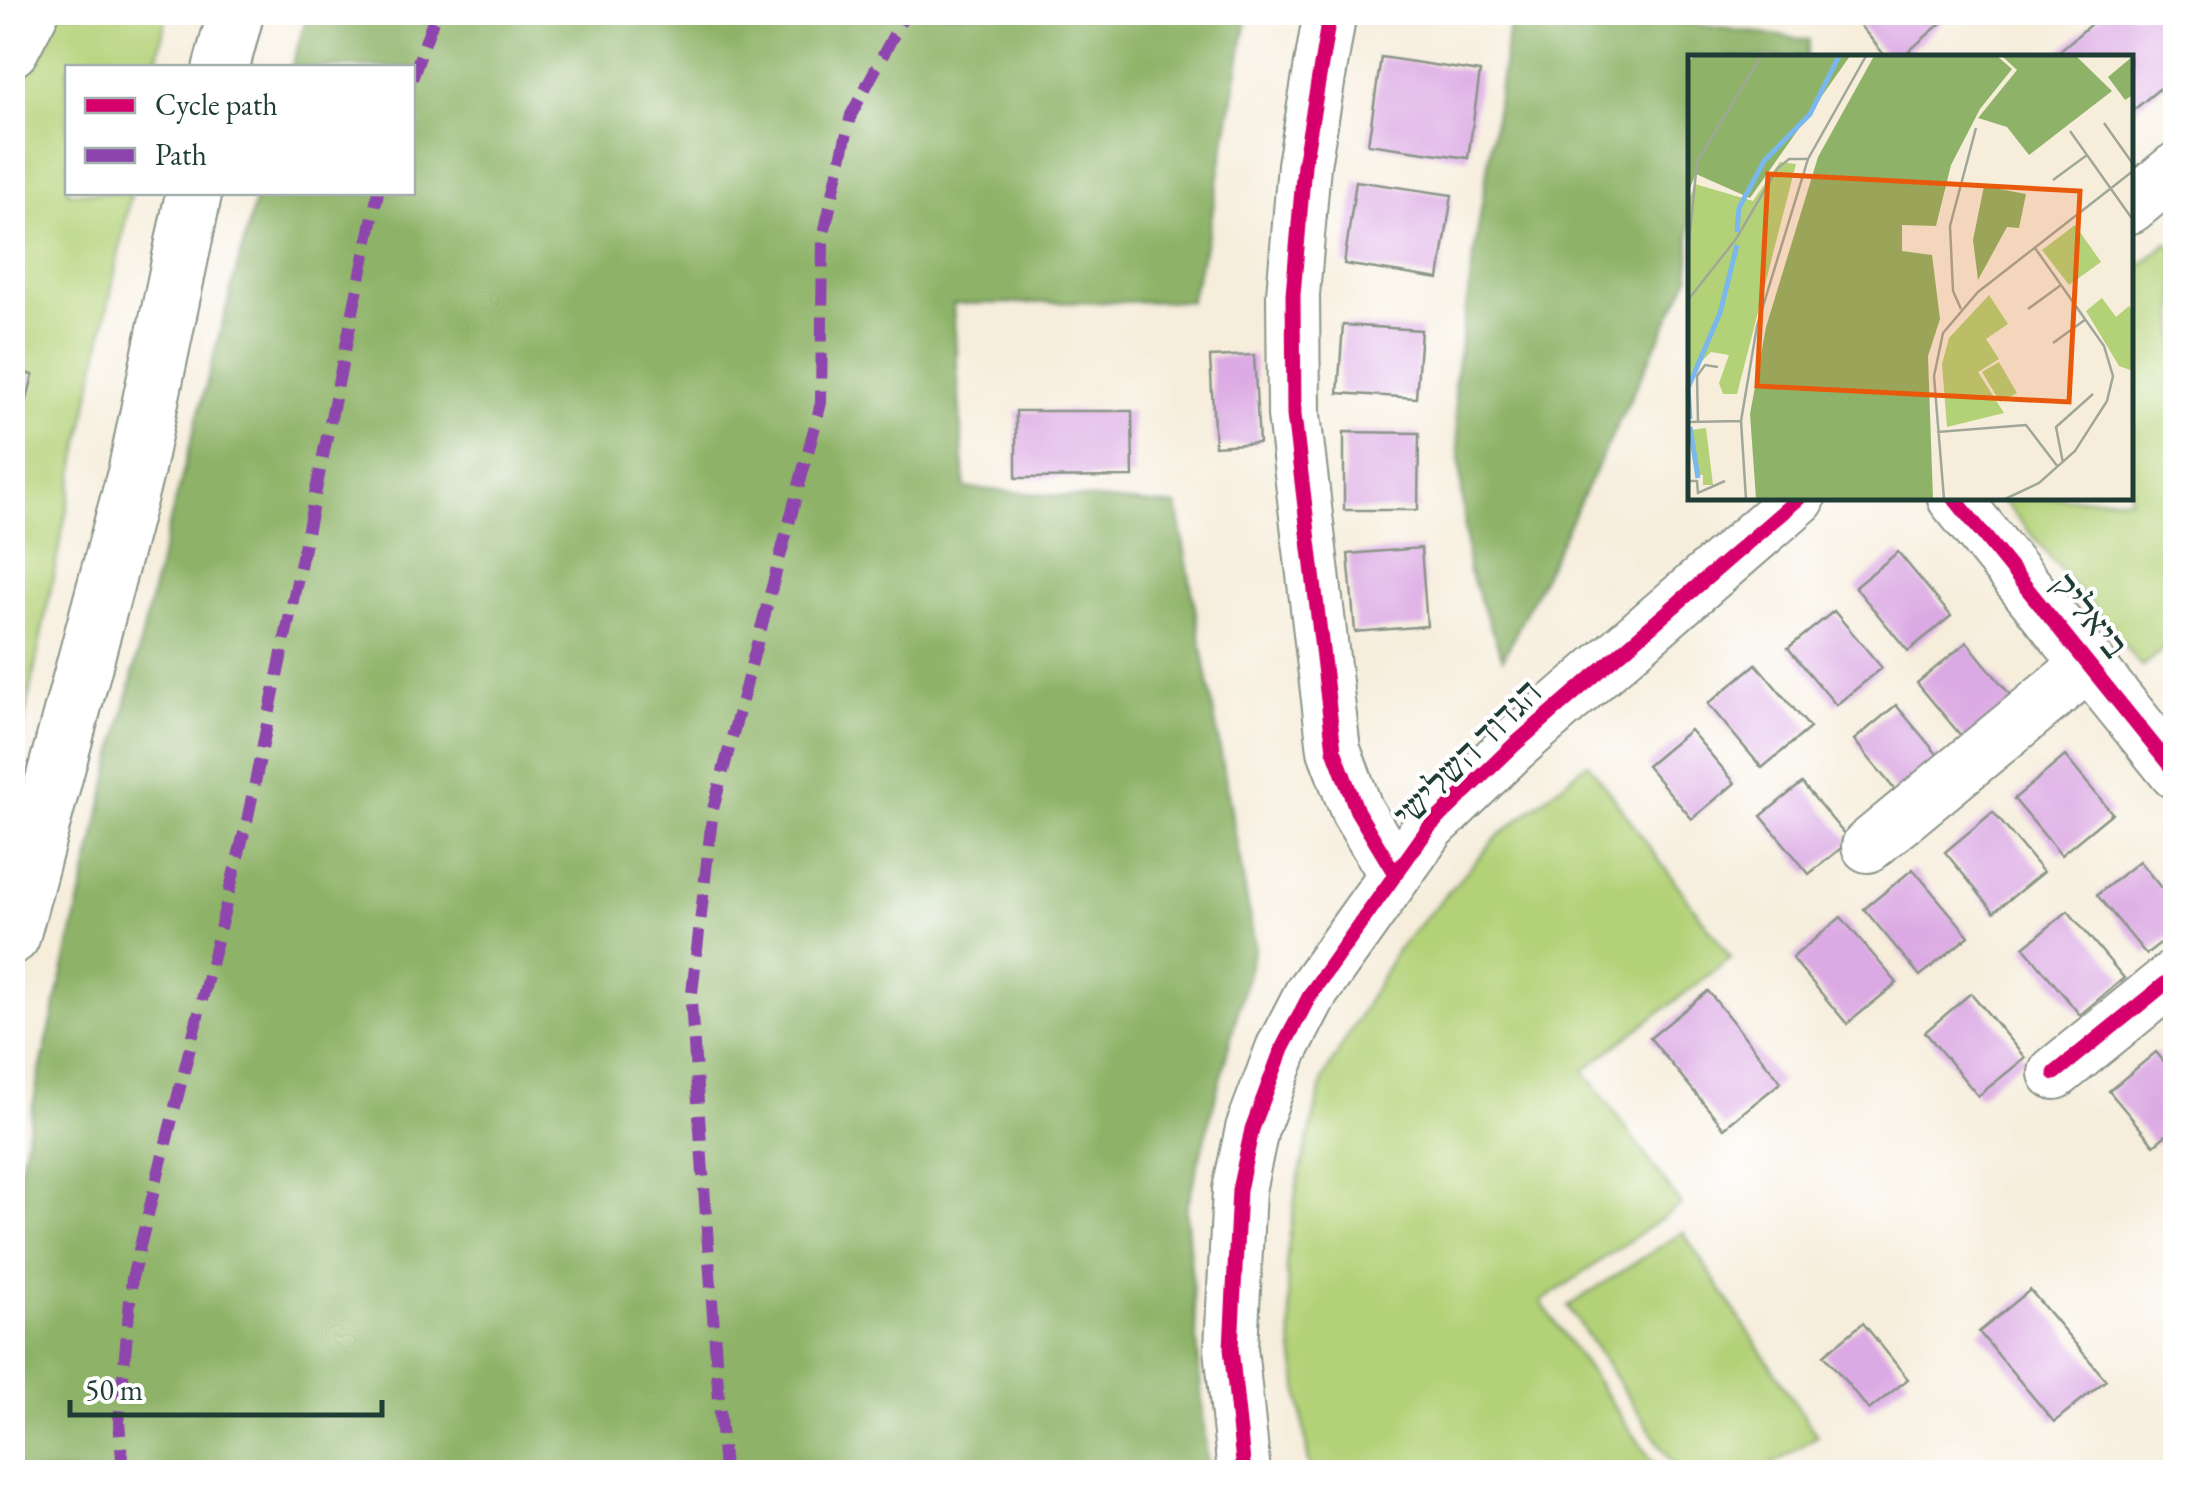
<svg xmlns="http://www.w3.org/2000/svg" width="2188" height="1485" viewBox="0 0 2188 1485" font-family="'EB Garamond','Frank Ruhl Libre',serif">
<rect width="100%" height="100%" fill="#fff"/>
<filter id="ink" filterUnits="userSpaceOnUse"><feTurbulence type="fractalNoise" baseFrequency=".01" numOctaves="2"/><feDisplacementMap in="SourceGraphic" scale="20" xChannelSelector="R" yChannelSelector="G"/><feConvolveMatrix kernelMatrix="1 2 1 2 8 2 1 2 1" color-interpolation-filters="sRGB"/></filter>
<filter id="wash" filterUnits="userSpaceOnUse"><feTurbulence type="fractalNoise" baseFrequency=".0048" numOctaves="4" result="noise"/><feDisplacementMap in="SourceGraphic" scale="40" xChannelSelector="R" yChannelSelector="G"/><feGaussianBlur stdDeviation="2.25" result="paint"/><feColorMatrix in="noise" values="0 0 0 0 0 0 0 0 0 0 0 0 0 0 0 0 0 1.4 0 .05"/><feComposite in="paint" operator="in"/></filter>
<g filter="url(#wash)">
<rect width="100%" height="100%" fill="#f6eddb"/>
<path fill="#b3d177" stroke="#698756" stroke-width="2.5" d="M 13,13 L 167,13 L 156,67 L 68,68 L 68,192 L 131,193 L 13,775 Z
M 2168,242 L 2176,252 L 2175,639 L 2142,667 L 2001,498 L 2130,498 L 2131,274 Z
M 1588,763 L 1731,958 L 1584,1070 L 1681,1205 L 1541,1302 L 1660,1472 L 1310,1472 L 1293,1350 L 1286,1263 L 1297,1185 L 1324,1077 L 1397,950 L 1496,838 Z
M 1683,1232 L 1817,1436 L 1761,1472 L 1678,1472 L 1568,1306 Z"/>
<path fill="#8eb368" stroke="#56784e" stroke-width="2.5" d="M 309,12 L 1248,13 L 1209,231 L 1190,301 L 953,304 L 965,488 L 1177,506 L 1255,946 L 1186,1210 L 1208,1472 L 13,1472 L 13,1204 L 40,1071 L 159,563 L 257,193 L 412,192 L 412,68 L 291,67 Z
M 1511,13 L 1613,13 L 1809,40 L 1806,57 L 1690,58 L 1690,276 L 1503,659 L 1468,569 L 1454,387 Z"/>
<g id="blocks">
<path fill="#dba9e3" d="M 1849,12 L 1944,12 L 1948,17 L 1901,58 L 1887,58 Z
M 2105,12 L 2166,12 L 2176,24 L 2176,75 L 2130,113 L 2130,58 L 2051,58 Z
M 1381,57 L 1480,72 L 1468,158 L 1368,144 Z
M 1356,181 L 1452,195 L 1439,279 L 1344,264 Z
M 1343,325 L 1421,330 L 1416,398 L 1338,393 Z
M 1254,355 L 1259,443 L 1215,446 L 1210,357 Z
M 12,370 L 33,375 L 14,453 L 12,453 Z
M 1016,411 L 1132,411 L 1133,477 L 1016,478 Z
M 1344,432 L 1419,433 L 1418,510 L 1344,510 Z
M 1421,548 L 1427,626 L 1355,632 L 1348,554 Z
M 1898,552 L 1951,616 L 1908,651 L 1855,587 Z
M 1834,611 L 1882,668 L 1836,705 L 1788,648 Z
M 1967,642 L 2016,702 L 1967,743 L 1917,683 Z
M 1756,664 L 1810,728 L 1762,768 L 1708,704 Z
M 1896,705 L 1942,760 L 1899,795 L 1854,740 Z
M 1690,730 L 1735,783 L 1692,819 L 1647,766 Z
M 2065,756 L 2112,813 L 2061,855 L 2014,799 Z
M 1802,783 L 1850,841 L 1809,874 L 1761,816 Z
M 1993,812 L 2043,872 L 1994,912 L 1945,852 Z
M 2139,861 L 2176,906 L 2176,931 L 2146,954 L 2097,895 Z
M 1913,869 L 1969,936 L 1920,976 L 1864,909 Z
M 2068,911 L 2124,978 L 2080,1015 L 2024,947 Z
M 1841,917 L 1897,983 L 1847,1024 L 1792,958 Z
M 1708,991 L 1781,1082 L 1724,1128 L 1650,1038 Z
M 1971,993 L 2025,1058 L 1978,1096 L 1925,1032 Z
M 2156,1052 L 2176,1076 L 2176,1127 L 2154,1145 L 2109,1091 Z
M 2030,1290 L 2106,1380 L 2054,1422 L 1979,1332 Z
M 1863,1323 L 1908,1379 L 1869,1410 L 1824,1355 Z"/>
</g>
</g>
<g filter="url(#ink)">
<use href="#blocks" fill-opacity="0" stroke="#8a9588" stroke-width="2.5"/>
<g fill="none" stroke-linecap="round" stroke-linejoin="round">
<g stroke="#8a9588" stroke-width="56">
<path id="minor" d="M 1330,12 L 1304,165 L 1293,295 L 1294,415 L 1334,750 L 1357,811 L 1395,874
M 12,50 L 32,12
M 2130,207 L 2176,169
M 1954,498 L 2176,773
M 1868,846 L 2089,664
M 2055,1073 L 2176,975
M 1244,1472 L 1231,1348 L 1239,1190 L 1252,1129 L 1282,1049 L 1311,993 L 1430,826 L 1513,746 L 1799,498"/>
</g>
<g stroke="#8a9588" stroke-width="59">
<path id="major" d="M 221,68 L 236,12
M 12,936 L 136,471 L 194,192"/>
</g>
<use href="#minor" stroke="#fff" stroke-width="52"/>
<use href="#major" stroke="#fff" stroke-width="55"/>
<path stroke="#8e44ad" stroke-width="12" stroke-dasharray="25 12" stroke-linecap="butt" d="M 412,79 L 436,12
M 123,1472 L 119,1421 L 132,1278 L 247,821 L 378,192
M 724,1472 L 691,1002 L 713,809 L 821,403 L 823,238 L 851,115 L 906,12"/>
<g stroke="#fff" stroke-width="21">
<path id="cycleway" d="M 1330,12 L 1304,165 L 1293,295 L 1294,415 L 1334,750 L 1357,811 L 1395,874
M 1954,498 L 2176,773
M 2055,1073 L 2176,975
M 1244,1472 L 1231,1348 L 1239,1190 L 1252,1129 L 1282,1049 L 1311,993 L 1430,826 L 1513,746 L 1799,498"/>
</g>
<use href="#cycleway" stroke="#d6006c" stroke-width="15"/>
</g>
</g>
<g text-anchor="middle" stroke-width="8" stroke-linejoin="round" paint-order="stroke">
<g font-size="38" fill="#1f3d34" stroke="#fff">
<text transform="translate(2090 615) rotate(51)" y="13">ביאליק</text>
<text transform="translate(1467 753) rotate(-45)" y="13">הגדוד השלישי</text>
</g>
</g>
<g transform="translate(1688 55)">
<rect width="445" height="445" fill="#f6eddb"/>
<path d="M 92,107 L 108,109 L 49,339 L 35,339 L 31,328 L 41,300 L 23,297 L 7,313 L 0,341 L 0,148 L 7,129 L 65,146 ZM 387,170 L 413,207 L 381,230 L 354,195 ZM 301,240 L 320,269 L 298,284 L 311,304 L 290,317 L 316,358 L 259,372 L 254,309 L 261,283 ZM 414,243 L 428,262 L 441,251 L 445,257 L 445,316 L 431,311 L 398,256 ZM 311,307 L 329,338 L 312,347 L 294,317 ZM 18,373 L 25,430 L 15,430 L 15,420 L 7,419 L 3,375 Z" fill="#b3d177"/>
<path d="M 6,1 L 162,1 L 62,143 L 8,119 L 0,137 L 0,7 ZM 186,1 L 309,1 L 324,14 L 292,54 L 263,110 L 248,171 L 214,170 L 214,196 L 244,200 L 252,264 L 240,301 L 245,444 L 68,444 L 62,359 L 78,272 L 130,102 ZM 314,1 L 388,1 L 424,36 L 341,100 L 319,72 L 290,63 L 329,15 ZM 445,1 L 445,40 L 437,45 L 420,22 ZM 296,131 L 338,139 L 331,173 L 319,172 L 290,225 L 285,185 Z" fill="#8eb368"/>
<path fill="none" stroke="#7ab7ed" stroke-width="5" d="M 49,177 L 51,153 L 76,106 L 122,59 L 151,1M 2,364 L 0,333 L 32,258 L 49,190M 2,372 L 10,423"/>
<path fill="none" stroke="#a0a798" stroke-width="2.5" d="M 416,68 L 445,109M 382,76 L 445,165M 365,125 L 399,100M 0,199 L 9,107 L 73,1M 0,245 L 48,184 L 89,114 L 101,104 L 120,104M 273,254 L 265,236 L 262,171 L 288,73M 340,254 L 373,230M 365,288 L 398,264M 0,367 L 53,366M 10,367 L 9,321 L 17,310 L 30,312M 249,377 L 338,370 L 370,412M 375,408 L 368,372 L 405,339M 0,426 L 9,426 L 10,438 L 37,426M 58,444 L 53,366 L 69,271 L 120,104 L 178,1M 256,444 L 246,321 L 255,278 L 290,237 L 445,116M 317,444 L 351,428 L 387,396 L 419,346 L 425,321 L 416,291 L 347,193"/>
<path fill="#e8590c" fill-opacity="0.15" stroke="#e8590c" stroke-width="5" d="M 80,119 L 392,136 L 381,347 L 69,331 Z"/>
<rect width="445" height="445" fill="none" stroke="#1f3d34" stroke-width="5"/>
</g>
<rect width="2188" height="1485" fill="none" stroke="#fff" stroke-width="50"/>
<rect x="65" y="65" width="350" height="130" fill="#ffffff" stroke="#a5b1ae" stroke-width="2.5"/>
<rect x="85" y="98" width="50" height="15" fill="#d6006c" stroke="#a5b1ae" stroke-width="2.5"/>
<text x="155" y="115" font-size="30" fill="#1f3d34">Cycle path</text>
<rect x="85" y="148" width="50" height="15" fill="#8e44ad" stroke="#a5b1ae" stroke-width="2.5"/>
<text x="155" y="165" font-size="30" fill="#1f3d34">Path</text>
<path d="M70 1400v15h312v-15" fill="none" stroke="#1f3d34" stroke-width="5"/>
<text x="85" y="1400" font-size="30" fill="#1f3d34" stroke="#ffffff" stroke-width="8" paint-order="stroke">50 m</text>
</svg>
